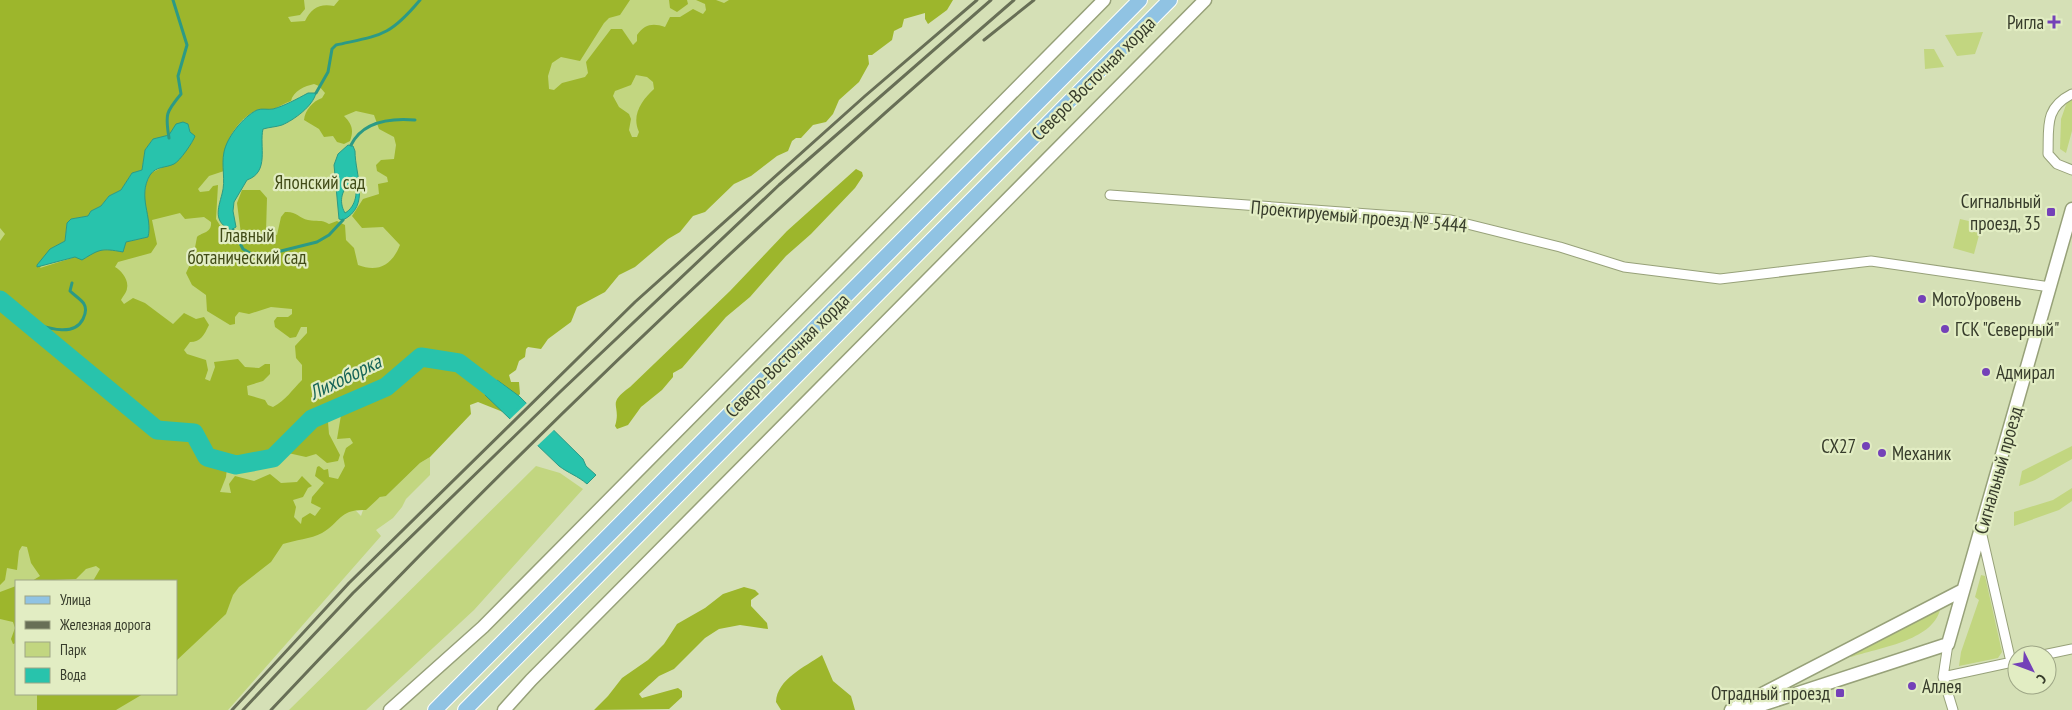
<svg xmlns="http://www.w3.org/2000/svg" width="2072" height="710" viewBox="0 0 2072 710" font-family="'PT Sans Narrow',sans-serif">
<rect width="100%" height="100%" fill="#d5e0b6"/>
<path fill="#c2d680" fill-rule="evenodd" d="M 0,0 L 851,0 L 338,492 L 361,516 L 363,510 L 383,495 L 386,496 L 420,463 L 430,457 L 430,475 L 406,499 L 402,507 L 393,518 L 376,530 L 381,536 L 228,710 L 0,710 ZM 16,581 L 176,581 L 176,694 L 16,694 Z
M 1983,32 L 1975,54 L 1957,56 L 1945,35 Z
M 1924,49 L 1934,49 L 1944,67 L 1925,69 Z
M 2072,99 L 2072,131 L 2066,153 L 2060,149 L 2061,119 L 2067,102 Z
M 1960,219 L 1982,224 L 1974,254 L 1953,248 Z
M 2072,446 L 2072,459 L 2035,480 L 2019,486 L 2022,471 Z
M 536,466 L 560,473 L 583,489 L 474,610 L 366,710 L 289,710 Z
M 2072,488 L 2072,501 L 2059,510 L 2014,526 L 2014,512 L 2053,500 Z
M 1981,575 L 1985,576 L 2002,652 L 1998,658 L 1959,666 L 1961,652 L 1979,600 L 1975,597 Z
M 1940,610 C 1932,641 1878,648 1851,657 L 1850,654 Z"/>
<path fill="#9db62c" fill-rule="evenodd" d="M 0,0 L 304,0 L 305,9 L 300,15 L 288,17 L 291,22 L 305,21 C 311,8 320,3 334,6 L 339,0 L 630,0 L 620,15 L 609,18 L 604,23 L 580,61 L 561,57 L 552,63 L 548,76 L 549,89 L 554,90 L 562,83 L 585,77 L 588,73 L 586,62 L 611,29 L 622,29 L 633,45 L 637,41 L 637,35 C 645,24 653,23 665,27 L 670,17 L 680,17 L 693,9 L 703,14 L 706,10 L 705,4 L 696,0 L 716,0 L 724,3 L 729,0 L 953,0 L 947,10 L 928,24 L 925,19 L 925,13 L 904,19 L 902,27 L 894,31 L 892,40 L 872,55 L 868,55 L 869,64 L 859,82 L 839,100 L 833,114 L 826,122 L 813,125 L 801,138 L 796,138 L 792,141 L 788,151 L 777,156 L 751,176 L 734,184 L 705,212 L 693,216 L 680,232 L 668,239 L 635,267 L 619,275 L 605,292 L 577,307 L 571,322 L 548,339 L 541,349 L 528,347 L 526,349 L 525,357 L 519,361 L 516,370 L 509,375 L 511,382 L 519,382 L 520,394 L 503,412 L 478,402 L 470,405 L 471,414 L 430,457 L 420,463 L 386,496 L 380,497 L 366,510 C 339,509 341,522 322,533 C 311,539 295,540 283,544 L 271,562 L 239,587 L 233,595 L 226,614 L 176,661 L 176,581 L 93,581 L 100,569 L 96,566 L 86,569 L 76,579 L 32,581 L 40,576 L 31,563 L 27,547 L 22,546 L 19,551 L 17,570 L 7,568 L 5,580 L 0,585 L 0,241 L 5,234 L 0,228 ZM 636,75 L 647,77 L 653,82 L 654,89 C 642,100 631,115 639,132 L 637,137 L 632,137 L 629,130 L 631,119 L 629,114 L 619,107 L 613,96 L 615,91 L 631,85 ZM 314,84 L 319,86 L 325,93 L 322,98 C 313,101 305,110 304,120 L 319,129 L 324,137 L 333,136 L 337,142 L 344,144 L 350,141 C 354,130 352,124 344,116 L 356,111 L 374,115 L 379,129 L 394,137 L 396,145 L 394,159 L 381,160 L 376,165 L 377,171 L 387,177 L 388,182 L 378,184 L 379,194 L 363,199 L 352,216 L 362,228 L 383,227 L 400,245 C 392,265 378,273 358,265 L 354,248 L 346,240 L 345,225 L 337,221 L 329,224 C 321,219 317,222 308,220 C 299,218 296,211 285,212 L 281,217 L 277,235 L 266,232 L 267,198 L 260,190 L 242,190 L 237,203 L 241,234 L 237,239 L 221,227 L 216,219 L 218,185 L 213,186 L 209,191 L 200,192 L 198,189 L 209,176 L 224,171 C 219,149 236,119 257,110 C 262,108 268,110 273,109 C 279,107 285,103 291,101 C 293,91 305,86 314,84 ZM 188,124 L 193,141 L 163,167 L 151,173 L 146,184 L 144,199 L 149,231 L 148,237 L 126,242 L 123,251 C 110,250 95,247 86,258 L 75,257 L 40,268 L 50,249 L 65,241 L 67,223 L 71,219 L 88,216 L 91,211 L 101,206 L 109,196 L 121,190 L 132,173 L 142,170 L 145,150 L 153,139 L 164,137 ZM 180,213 L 185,219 L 204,217 L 211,222 C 212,233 203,232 197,237 L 193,258 L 186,273 L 192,285 L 206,295 L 207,311 L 230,325 L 235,324 L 235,317 L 239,312 L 249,314 L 271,307 L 292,309 L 292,314 L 288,317 L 277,317 L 274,321 L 275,327 L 290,338 L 296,337 L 301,327 L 307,327 L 307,333 L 295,346 L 296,358 L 302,365 L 302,380 C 292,390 286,400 273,407 L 268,405 L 265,400 L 248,395 L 247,386 L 263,381 L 270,374 L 270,364 L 265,364 L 259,368 L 245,367 L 238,359 L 214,362 L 215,367 L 210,381 L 205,379 L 208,370 L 206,360 L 187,354 L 184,350 L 190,342 C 201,342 204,335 209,325 L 204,317 L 196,319 L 184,313 L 173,324 L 145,303 L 133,298 L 124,304 L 121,300 C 123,296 127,292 127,288 C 129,280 121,270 115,267 L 118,262 L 151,253 L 157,244 L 152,220 ZM 341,415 L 337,439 L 350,438 L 353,443 L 346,448 L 343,457 L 345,466 L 338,479 L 329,477 L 328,469 L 324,470 L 319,466 L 317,467 L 315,476 L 324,483 L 312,497 L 311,503 L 321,508 L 315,516 L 310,513 L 302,518 L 301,524 L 294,517 L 296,507 L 293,500 L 303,497 L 308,488 L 312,486 L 302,476 L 297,482 L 281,483 L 270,474 L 254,481 L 235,476 L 229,484 L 231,493 L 220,492 L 226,477 L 227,468 L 219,460 L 226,459 L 230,466 L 259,467 L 271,453 L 280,456 L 288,453 L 306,457 L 316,454 L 327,463 L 338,461 L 340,455 L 329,434 L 328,422 Z
M 669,0 L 687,0 L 688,4 L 677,12 L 670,8 Z
M 856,169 L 862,172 L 863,176 L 855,188 L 811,234 L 786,256 L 750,297 L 726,317 L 682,368 L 673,373 L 673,377 L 662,390 L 641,407 L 628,425 L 617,429 L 615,426 C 622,404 605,405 630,387 L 730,291 L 787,231 Z
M 16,586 L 16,643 L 13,644 L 11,639 L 15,628 L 13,622 L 0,619 L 0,592 Z
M 744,587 L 755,590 L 759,594 L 751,600 L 751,606 L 767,623 L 768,629 L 740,625 L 719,629 L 705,638 L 674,669 L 659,676 L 639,694 L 642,698 L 678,688 L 682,691 L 682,697 L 669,709 L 594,710 L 608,696 L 622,678 L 648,660 L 664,644 L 677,624 L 705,608 L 723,594 Z
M 822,655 L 833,681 L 851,696 L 855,710 L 781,710 L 776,702 C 777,679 805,667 822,655 Z
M 37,694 L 143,694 L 116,710 L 37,710 Z"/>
<path fill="#28c3ac" stroke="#2c9a85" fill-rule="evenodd" d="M 308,93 L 316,93 C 313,106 294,120 282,125 C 276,127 270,127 263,129 C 259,146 270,172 247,180 L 234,202 L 233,211 L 236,227 L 231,230 C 213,222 218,209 222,194 C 226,180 221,166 224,152 C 227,137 243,117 257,110 C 262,108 268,110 273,109 C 284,106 297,99 308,93 Z
M 183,122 L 188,124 L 190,132 L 195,136 C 193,142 180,161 174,164 C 166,168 156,166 150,175 C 137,197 153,217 148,237 L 126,242 L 123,252 C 101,248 100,249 82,260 L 75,257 L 37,267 L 37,265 L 50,249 L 65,241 L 67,223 L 71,219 L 88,216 L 91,211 L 101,206 L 109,196 L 121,190 L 132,173 L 142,170 L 145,150 L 153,139 L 169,135 L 176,124 Z
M 348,145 L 353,146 L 355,151 C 355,175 371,206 343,220 L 339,219 L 334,165 L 338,154 ZM 353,181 C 359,190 356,207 345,213 C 338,201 342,188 353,181 Z
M 497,380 L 519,396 L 583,459 L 586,466 L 596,475 L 587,484 C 578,476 568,473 559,466 L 485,395 Z"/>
<path fill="#d5e0b6" d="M 529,401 L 556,428 L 536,447 L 509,420 Z"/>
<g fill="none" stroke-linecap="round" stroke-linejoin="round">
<path stroke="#2c9a85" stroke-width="3" d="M 316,93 L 328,72 L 332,49 L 336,45 C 381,35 389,37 420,0
M 169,138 C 165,114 166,112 181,94 L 178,76 L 187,45 L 173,0
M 351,145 C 363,121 391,118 415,120
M 233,230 L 243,249 L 257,257 L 317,242 L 329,235 L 343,220
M 28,322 C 43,326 73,339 83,319 C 85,315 87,309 84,304 C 82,300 74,295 70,291 L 72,283"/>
<path stroke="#28c3ac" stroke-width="19" d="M 0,300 L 157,430 L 194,433 L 207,457 L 236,465 L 273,458 L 312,419 L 386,387 L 421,357 L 459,363 L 510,402"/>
<g stroke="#97a179" stroke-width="11">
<path id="minor" d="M 2072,94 C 2044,108 2049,127 2048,154 L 2057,164 L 2072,170
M 1110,195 L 1451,220 L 1560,247 L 1624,267 L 1720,279 L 1871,261 L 2050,287
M 1981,531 L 2011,662
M 1948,644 L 1943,677 L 1953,710
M 2043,655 L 2072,649
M 1943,677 L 2017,661"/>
</g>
<g stroke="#97a179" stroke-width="15">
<path id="secondary" d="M 390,710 L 483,627 L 1104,0
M 504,710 L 531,680 L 1205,0
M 1731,710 L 1963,590
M 1746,710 L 1948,644 L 2072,209"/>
</g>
<g stroke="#fff" stroke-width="16">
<path id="primary" d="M 435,710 L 1140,0
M 465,710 L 1170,0"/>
</g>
<use href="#minor" stroke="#fff" stroke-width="9"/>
<use href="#secondary" stroke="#fff" stroke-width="12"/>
<use href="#primary" stroke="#90c3e3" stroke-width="14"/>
<path stroke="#686f56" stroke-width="3" d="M 984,40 L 1034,0
M 232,710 L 349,583 L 635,302 L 865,96 L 977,0
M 243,710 L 353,593 L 561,391 L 779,185 L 991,0
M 271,710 C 506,460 754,224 1014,0"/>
</g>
<g fill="#7441b8" stroke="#e2edc3" stroke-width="2">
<path d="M2051.5 14.5h5v5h5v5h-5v5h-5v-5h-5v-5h5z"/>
<rect x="2046" y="207" width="10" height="10" rx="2.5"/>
<circle cx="1922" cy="299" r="5"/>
<circle cx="1945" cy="329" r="5"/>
<circle cx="1986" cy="372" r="5"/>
<circle cx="1866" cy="446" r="5"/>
<circle cx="1882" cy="453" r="5"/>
<circle cx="1912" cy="686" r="5"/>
<rect x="1835" y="688" width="10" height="10" rx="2.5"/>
</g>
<g text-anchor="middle" stroke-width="4.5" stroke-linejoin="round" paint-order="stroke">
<g font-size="19" fill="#373c2b" stroke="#e2edc3" text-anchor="start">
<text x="2044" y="29" text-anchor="end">Ригла</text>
<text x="2041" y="208" text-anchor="end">Сигнальный<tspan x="2041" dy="22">проезд, 35</tspan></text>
<text x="1932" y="306">МотоУровень</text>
<text x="1955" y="336">ГСК "Северный"</text>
<text x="1996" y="379">Адмирал</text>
<text x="1856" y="453" text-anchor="end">CX27</text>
<text x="1892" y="460">Механик</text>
<text x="1922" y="693">Аллея</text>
<text x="1830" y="700" text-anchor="end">Отрадный проезд</text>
</g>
<g font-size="19" fill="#373c2b" stroke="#e2edc3">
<text transform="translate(1093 78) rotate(-45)" y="7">Северо-Восточная хорда</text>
<text transform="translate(1359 216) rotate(5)" y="7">Проектируемый проезд № 5444</text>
<text transform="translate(787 355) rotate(-45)" y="7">Северо-Восточная хорда</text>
<text transform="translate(1998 470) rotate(-74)" y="7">Сигнальный проезд</text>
</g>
<g font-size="19" fill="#414b17" stroke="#e2edc3">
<text x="320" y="189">Японский сад</text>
<text x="247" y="242">Главный<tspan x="247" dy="22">ботанический сад</tspan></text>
</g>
<g font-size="20" font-style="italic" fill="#156357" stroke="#e2edc3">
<text transform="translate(345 377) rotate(-26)" y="7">Лихоборка</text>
</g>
</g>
<rect x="15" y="580" width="162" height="115" fill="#e2edc3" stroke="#9ea686"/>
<rect x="25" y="596" width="25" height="8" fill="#90c3e3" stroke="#9ea686"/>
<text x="60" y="605" font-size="15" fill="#373c2b">Улица</text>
<rect x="25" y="621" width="25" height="8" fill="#686f56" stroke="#9ea686"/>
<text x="60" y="630" font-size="15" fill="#373c2b">Железная дорога</text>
<rect x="25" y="642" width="25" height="15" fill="#c2d680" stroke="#9ea686"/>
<text x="60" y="655" font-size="15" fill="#373c2b">Парк</text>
<rect x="25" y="668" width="25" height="15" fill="#28c3ac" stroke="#9ea686"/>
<text x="60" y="680" font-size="15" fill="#373c2b">Вода</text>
<g transform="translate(2032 670) rotate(132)"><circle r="24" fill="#e2edc3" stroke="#9ea686"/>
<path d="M0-4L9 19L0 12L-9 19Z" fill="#7441b8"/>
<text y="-8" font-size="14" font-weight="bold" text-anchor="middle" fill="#373c2b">С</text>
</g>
</svg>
